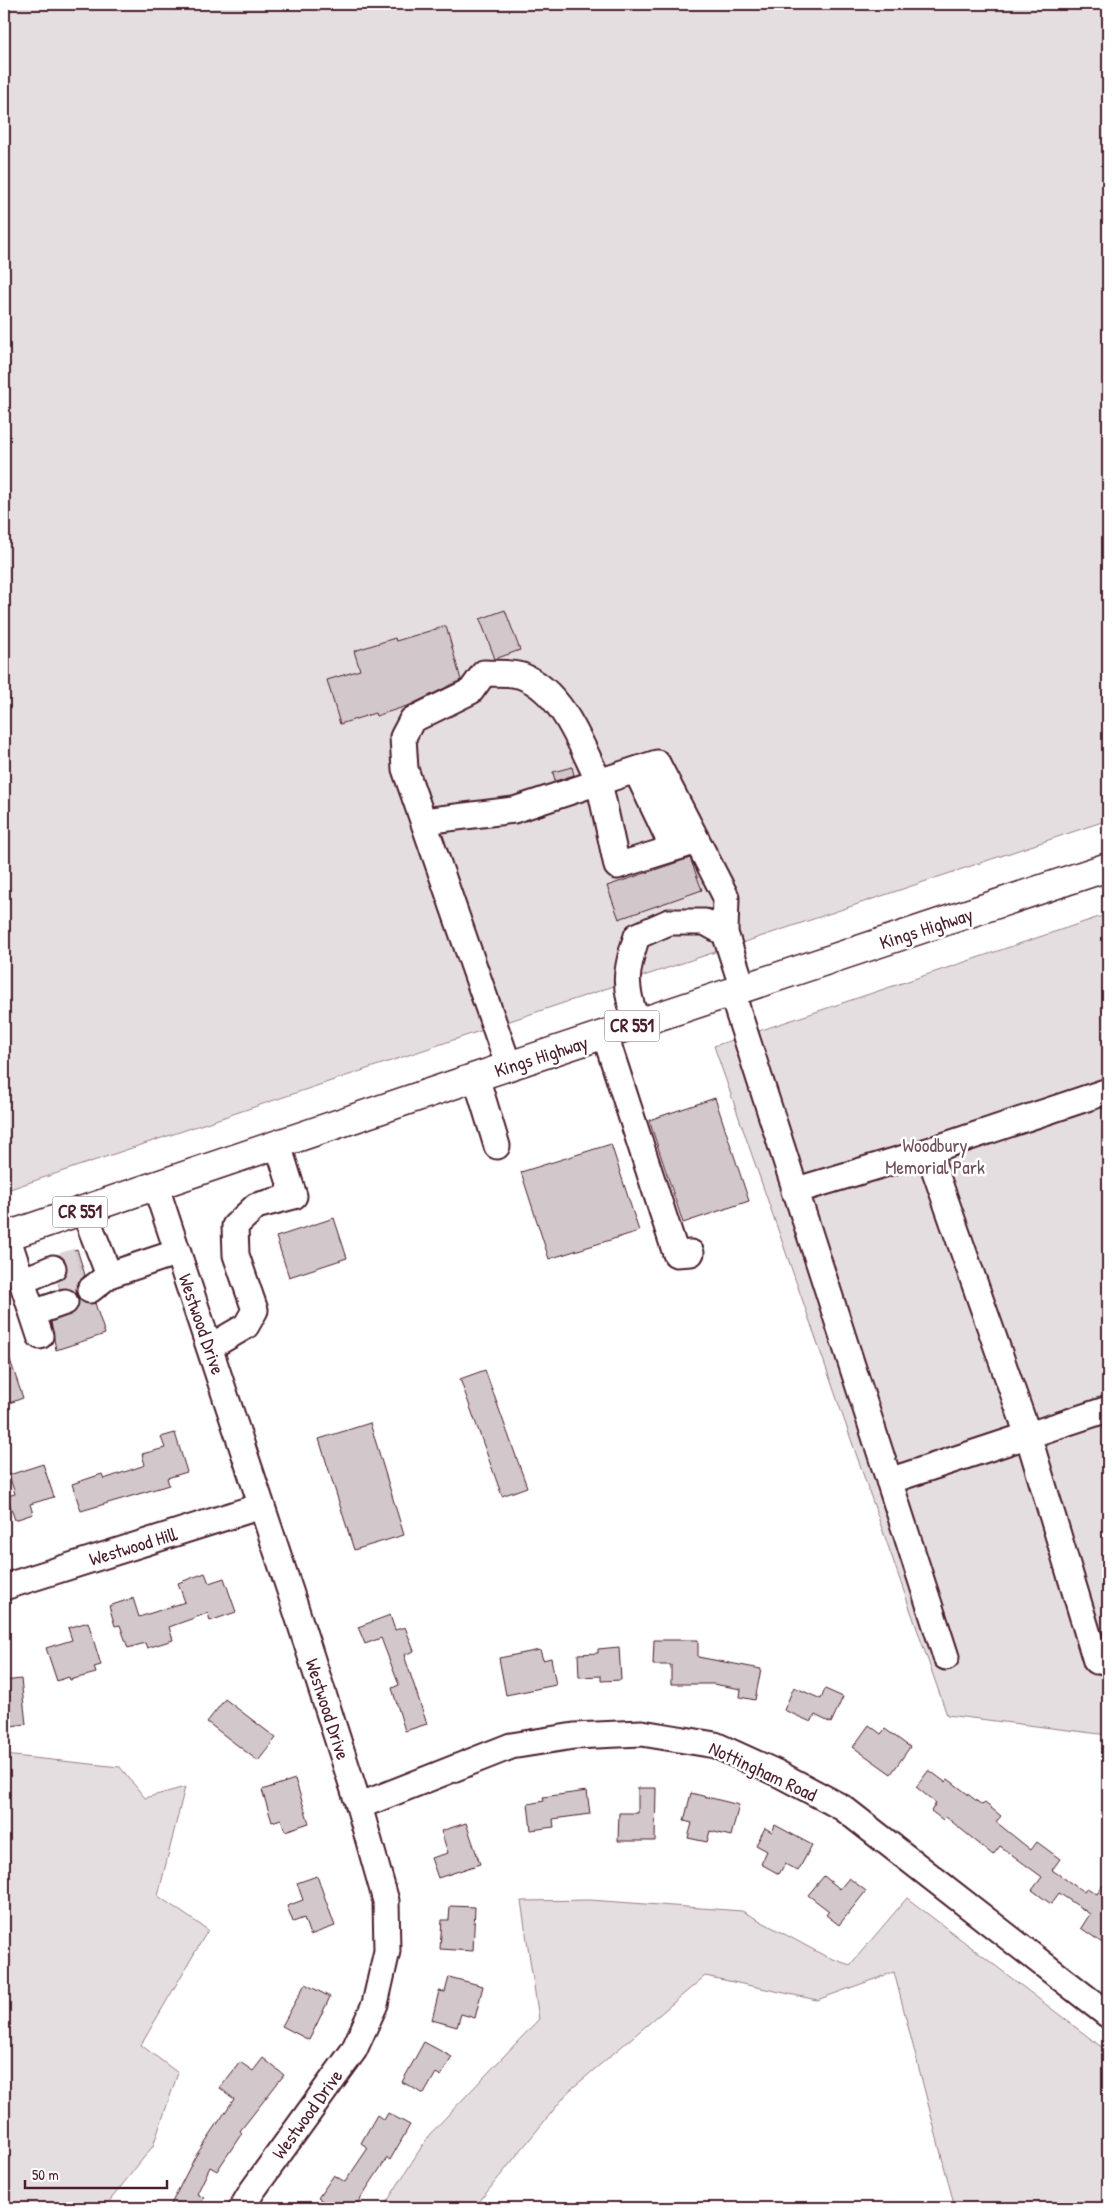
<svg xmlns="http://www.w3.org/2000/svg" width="1112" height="2212" viewBox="0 0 1112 2212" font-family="'Patrick Hand',sans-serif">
<rect width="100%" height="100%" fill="#fff"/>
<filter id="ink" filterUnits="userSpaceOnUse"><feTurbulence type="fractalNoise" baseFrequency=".02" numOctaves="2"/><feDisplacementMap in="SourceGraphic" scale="10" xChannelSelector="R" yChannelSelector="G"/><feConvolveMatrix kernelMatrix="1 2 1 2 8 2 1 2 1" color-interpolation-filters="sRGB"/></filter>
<g filter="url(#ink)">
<path fill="#e5dee0" stroke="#987e86" d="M 4,4 L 1108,4 L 1108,820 L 4,1191 Z
M 1108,914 L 1108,1735 L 947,1715 L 714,1046 Z
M 4,1755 L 120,1767 L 145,1798 L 185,1787 L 158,1896 L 208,1930 L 141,2045 L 178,2073 L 153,2146 L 104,2208 L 4,2208 Z
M 907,1898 L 1108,2052 L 1108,2208 L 955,2208 L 894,1972 L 817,2000 L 705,1976 L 569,2091 L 474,2208 L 383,2208 L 429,2135 L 539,2019 L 521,1901 L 590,1900 L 742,1911 L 825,1956 L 850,1965 Z"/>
<path fill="#d2c7cb" stroke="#4a1f2b" d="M 505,610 L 520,650 L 495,659 L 480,619 Z
M 446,626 L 461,680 L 410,705 L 376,716 L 375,713 L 340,724 L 327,680 L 360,670 L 354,651 L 395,638 L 396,641 Z
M 572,767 L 574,775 L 555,781 L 553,772 Z
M 690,858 L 702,890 L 619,919 L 607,886 Z
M 715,1098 L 749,1201 L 683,1223 L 649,1120 Z
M 611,1144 L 639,1231 L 549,1259 L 521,1172 Z
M 334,1218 L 347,1258 L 289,1277 L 276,1237 Z
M 77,1249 L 85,1275 L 77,1284 L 77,1294 L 68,1288 L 60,1289 L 58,1282 L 64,1277 L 67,1269 L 66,1262 L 59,1255 Z
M 79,1299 L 85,1303 L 95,1303 L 105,1334 L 56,1350 L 51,1322 L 75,1312 Z
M 6,1348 L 23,1398 L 4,1405 L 4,1349 Z
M 485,1370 L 527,1487 L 502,1496 L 460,1379 Z
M 370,1423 L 404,1535 L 354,1550 L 319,1439 Z
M 175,1433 L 187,1472 L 167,1478 L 169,1485 L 81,1511 L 72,1484 L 102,1474 L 104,1479 L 145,1465 L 142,1454 L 165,1448 L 161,1437 Z
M 43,1464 L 54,1497 L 30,1504 L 33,1514 L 15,1520 L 7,1496 L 15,1494 L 9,1475 Z
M 205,1573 L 209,1583 L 224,1578 L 236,1612 L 210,1621 L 208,1613 L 169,1627 L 173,1640 L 147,1648 L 145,1643 L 128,1648 L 120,1625 L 115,1626 L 109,1606 L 133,1598 L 139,1617 L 185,1602 L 178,1583 Z
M 390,1615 L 395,1630 L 405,1627 L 414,1651 L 404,1655 L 427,1724 L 405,1731 L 392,1688 L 399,1685 L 381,1638 L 365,1644 L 358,1627 Z
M 88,1622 L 101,1665 L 94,1667 L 96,1673 L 70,1680 L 69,1677 L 57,1681 L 46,1648 L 72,1640 L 68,1628 Z
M 654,1640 L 698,1640 L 698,1657 L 761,1669 L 755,1700 L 740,1697 L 741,1689 L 713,1684 L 671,1684 L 671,1665 L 653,1665 Z
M 619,1647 L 621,1680 L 601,1681 L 601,1676 L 579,1677 L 578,1654 L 598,1653 L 598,1649 Z
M 540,1650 L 543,1660 L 551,1658 L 556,1685 L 506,1695 L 499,1658 Z
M 21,1679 L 26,1724 L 11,1726 L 10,1716 L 4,1717 L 4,1681 Z
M 794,1687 L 821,1699 L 825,1689 L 843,1697 L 831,1723 L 815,1715 L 811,1722 L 784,1710 Z
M 225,1699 L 276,1738 L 258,1761 L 207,1722 Z
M 869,1725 L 881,1734 L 885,1729 L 910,1747 L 891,1774 L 853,1747 Z
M 929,1770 L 945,1782 L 948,1779 L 982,1805 L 985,1803 L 1001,1816 L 996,1822 L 1031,1850 L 1037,1842 L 1060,1859 L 1052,1870 L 1084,1892 L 1087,1888 L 1097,1894 L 1108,1878 L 1108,1947 L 1081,1928 L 1090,1914 L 1059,1893 L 1051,1904 L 1032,1890 L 1042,1877 L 1000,1846 L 993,1855 L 946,1817 L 943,1820 L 931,1811 L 936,1803 L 916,1787 Z
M 295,1779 L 309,1823 L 285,1831 L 281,1819 L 272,1822 L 262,1790 Z
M 638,1788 L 656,1788 L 655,1841 L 618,1841 L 619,1813 L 638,1813 Z
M 587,1791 L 590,1814 L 553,1819 L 554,1827 L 531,1830 L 528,1804 L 544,1801 L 543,1797 Z
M 691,1793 L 739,1805 L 731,1836 L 710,1831 L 707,1842 L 688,1838 L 692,1823 L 684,1821 Z
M 466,1823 L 480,1864 L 438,1878 L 431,1858 L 448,1853 L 441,1831 Z
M 775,1825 L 812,1845 L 798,1871 L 785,1864 L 779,1874 L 761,1864 L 767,1851 L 756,1845 L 765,1828 L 772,1832 Z
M 317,1876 L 335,1926 L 310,1935 L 304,1918 L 293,1922 L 287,1906 L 303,1900 L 297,1883 Z
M 824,1876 L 840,1889 L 849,1878 L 866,1891 L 839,1925 L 826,1915 L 829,1911 L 808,1895 Z
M 450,1906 L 475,1907 L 473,1951 L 440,1949 L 442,1920 L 449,1920 Z
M 449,1977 L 483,1986 L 475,2018 L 461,2014 L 457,2027 L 432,2020 L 439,1991 L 445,1992 Z
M 305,1984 L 330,1997 L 309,2040 L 282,2026 Z
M 424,2042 L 452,2057 L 441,2076 L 436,2073 L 424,2094 L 402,2082 Z
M 263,2058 L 284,2075 L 240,2131 L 242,2133 L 217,2171 L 210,2167 L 197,2194 L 204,2198 L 199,2208 L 169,2208 L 195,2157 L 234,2099 L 220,2088 L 240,2062 L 253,2071 Z
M 388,2113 L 410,2125 L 390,2160 L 387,2158 L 354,2208 L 334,2208 L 318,2198 L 334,2175 L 345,2182 L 368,2148 L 361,2143 L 377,2115 L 384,2120 Z"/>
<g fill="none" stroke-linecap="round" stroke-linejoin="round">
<path stroke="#dbd2d5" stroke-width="25" stroke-dasharray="25 12" stroke-linecap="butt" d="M 53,1268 L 80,1260
M 59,1286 L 86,1276"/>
<g stroke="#4a1f2b" stroke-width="29">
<path id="minor" d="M 636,770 L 673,848
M 424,821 L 514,810 L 599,782 L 617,866 L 697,841
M 732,993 L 946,1657
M 638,1024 C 623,988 625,972 637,936 L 669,922 L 705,922 L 725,933 L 743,989
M 605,1035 L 676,1254 L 691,1253
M 509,1067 L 405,769 L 403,737 L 412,720 L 471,691 L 484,673 C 495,674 511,672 522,676 C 563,692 581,745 599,782 L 657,763 L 726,897 L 725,933
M 476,1077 L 497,1146
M 928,1151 L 1028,1435 L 1096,1661 L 1108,1657
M 156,1187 L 291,1594 L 359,1806 L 386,1901 L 387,1951 L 375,2004 L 354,2050 L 252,2191 L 242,2208
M 794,1191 L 928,1151 L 1108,1091
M 84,1211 L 109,1275 L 178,1252
M 7,1236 L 40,1336
M 22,1281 L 53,1268
M 90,1290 L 109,1275
M 33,1313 L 65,1302
M 210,1347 L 246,1326 L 255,1310 L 236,1255 L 235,1226 L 256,1206 L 294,1196 L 278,1145
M 889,1481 L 1108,1409
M 4,1587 L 261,1506
M 359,1806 L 511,1746 L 574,1736 L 642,1733 L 715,1745 L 779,1774 L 843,1808 L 1108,2015"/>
</g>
<g stroke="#4a1f2b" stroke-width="31">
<path id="major" d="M 4,1237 L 476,1077 L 1108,867"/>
</g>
<use href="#minor" stroke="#fff" stroke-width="25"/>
<use href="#major" stroke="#fff" stroke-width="28"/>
</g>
</g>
<g text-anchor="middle" stroke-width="5" stroke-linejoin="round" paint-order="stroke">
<g fill="#fff" stroke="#80626b" stroke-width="1">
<rect x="604.5" y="1010.5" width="55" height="31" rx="4"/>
<rect x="52.5" y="1196.5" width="55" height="31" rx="4"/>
</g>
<g font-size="18" font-weight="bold" fill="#4a1f2b">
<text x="632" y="1032">CR 551</text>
<text x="80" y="1218">CR 551</text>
</g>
<g font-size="19" fill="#4a1f2b" stroke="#fff">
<text transform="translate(926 928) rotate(-18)" y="7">Kings Highway</text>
<text transform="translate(541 1056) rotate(-18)" y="7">Kings Highway</text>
<text transform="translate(202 1324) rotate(71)" y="7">Westwood Drive</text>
<text transform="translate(133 1546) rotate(-17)" y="7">Westwood Hill</text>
<text transform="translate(328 1709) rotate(72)" y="7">Westwood Drive</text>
<text transform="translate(763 1771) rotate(25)" y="7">Nottingham Road</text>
<text transform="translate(307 2114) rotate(-54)" y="7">Westwood Drive</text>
</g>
<g font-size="19" fill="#714f58" stroke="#fff">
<text x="935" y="1152">Woodbury<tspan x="935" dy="22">Memorial Park</tspan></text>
</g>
</g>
<rect width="1112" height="2212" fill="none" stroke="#fff" stroke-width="20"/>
<rect x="10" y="10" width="1092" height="2192" fill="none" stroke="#4a1f2b" stroke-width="2" filter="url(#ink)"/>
<path d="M25 2180v8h142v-8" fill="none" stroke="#4a1f2b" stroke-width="2.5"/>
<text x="32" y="2180" font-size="15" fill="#4a1f2b" stroke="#ffffff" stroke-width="4" paint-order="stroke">50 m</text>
</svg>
